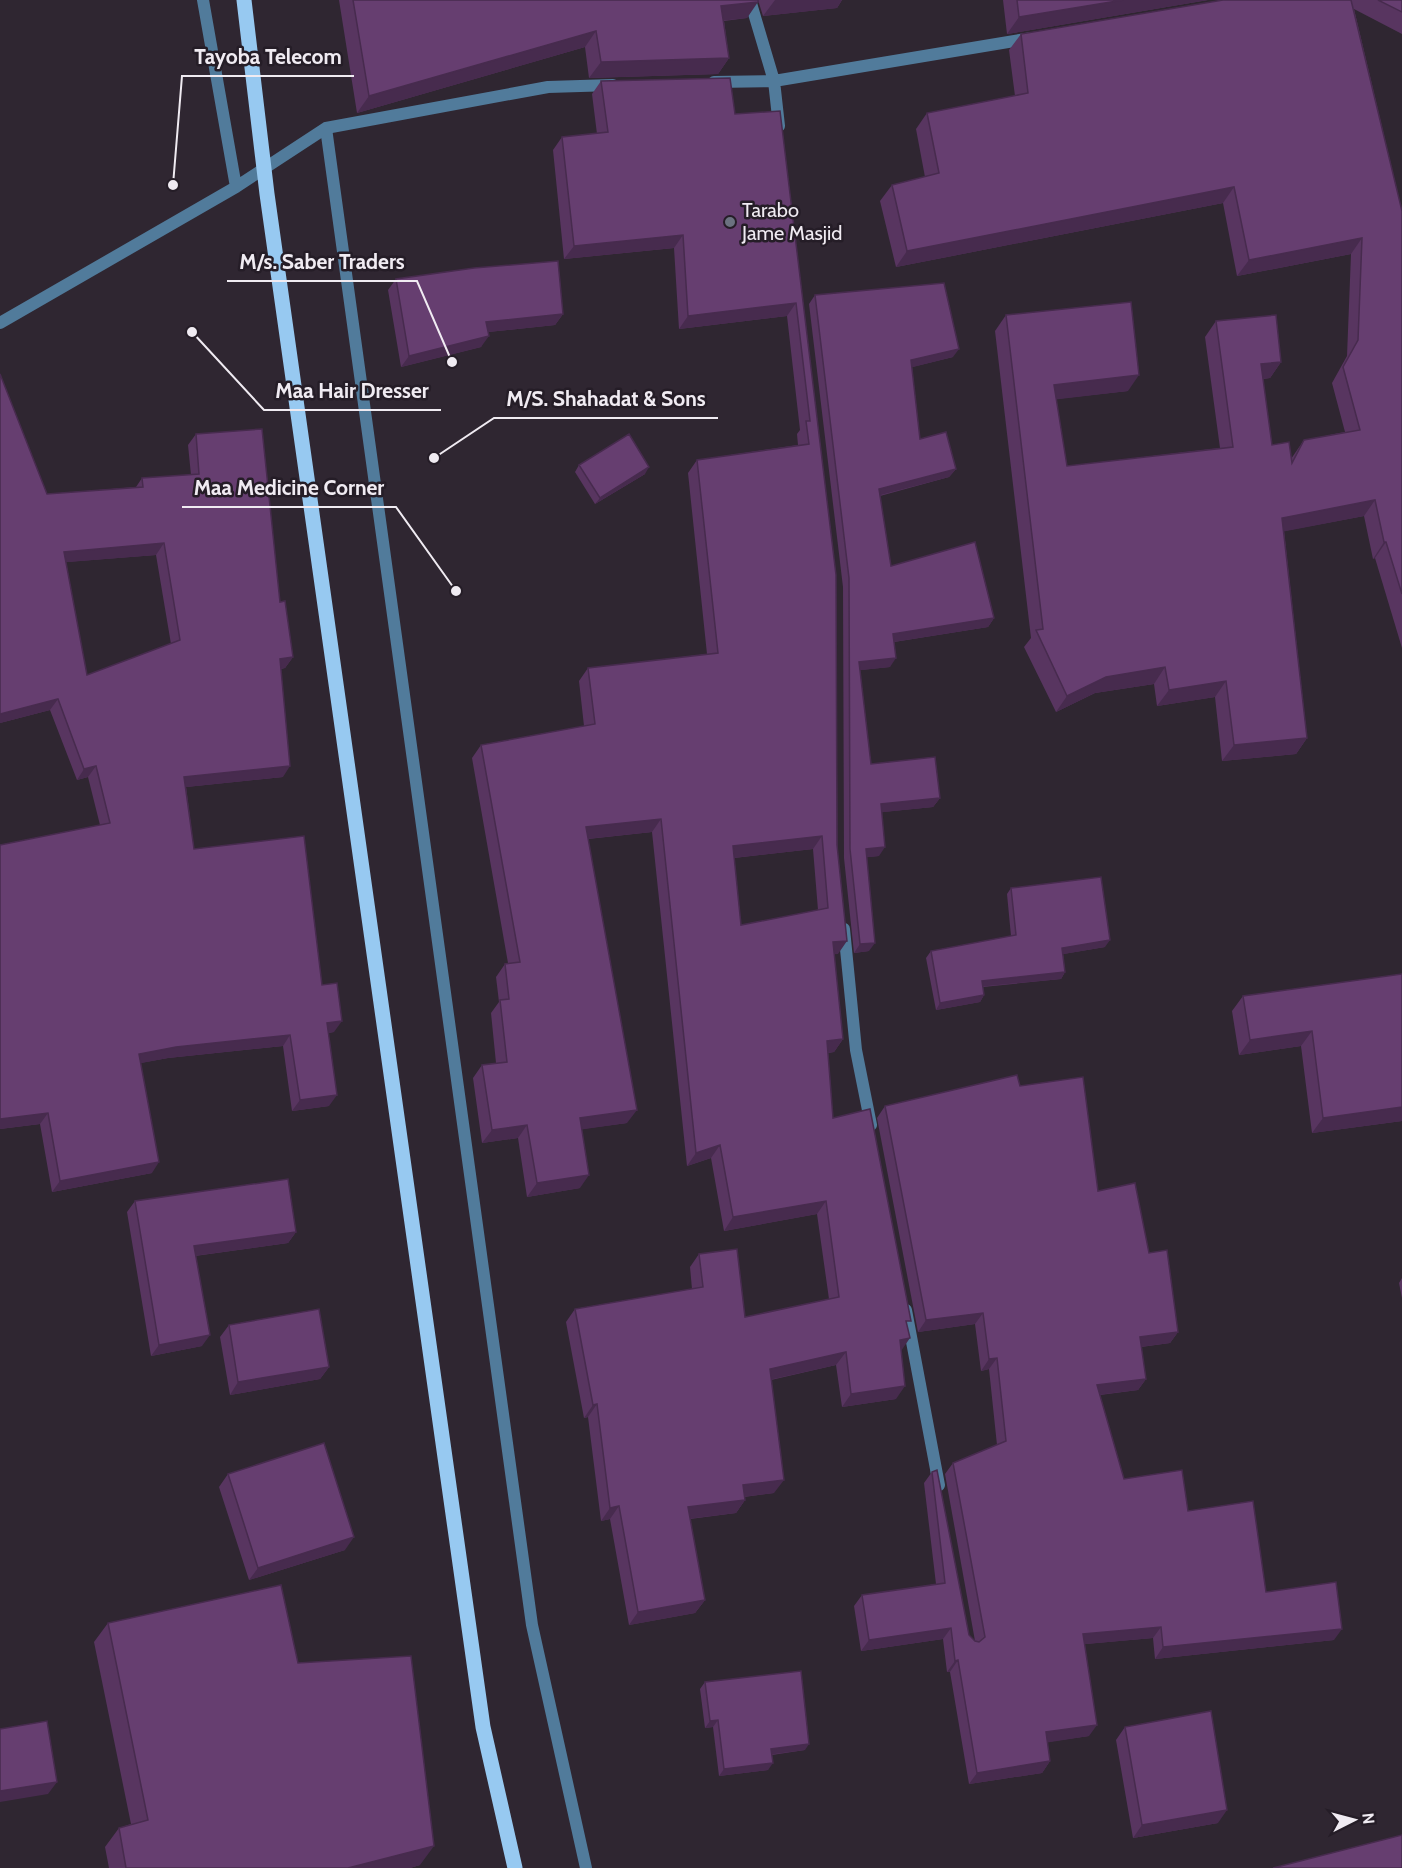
<svg xmlns="http://www.w3.org/2000/svg" width="1402" height="1868" viewBox="0 0 1402 1868" font-family="Cabin,sans-serif">
<rect width="100%" height="100%" fill="#2f2631"/>
<g fill="none" stroke-linecap="round" stroke-linejoin="round">
<path stroke="#517b9b" stroke-width="12" d="M 203,0 L 236,187
M 750,0 L 774,81 L 779,126
M 714,82 L 774,81 L 1032,38
M 326,128 L 532,1625 L 586,1868
M 0,323 L 236,187 L 326,128 L 548,87 L 613,85
M 844,929 L 856,1050 L 871,1125
M 906,1310 L 939,1485"/>
<path stroke="#97c9f1" stroke-width="15" d="M 244,0 L 267,194 L 483,1727 L 515,1868"/>
</g>
<path fill="#583560" fill-rule="evenodd" d="M 339,0 L 758,0 L 747,18 L 724,21 L 729,58 L 718,74 L 589,78 L 585,47 L 357,113 Z
M 758,0 L 842,0 L 837,8 L 763,16 Z
M 1003,0 L 1208,0 L 1007,34 Z
M 1223,0 L 1402,0 L 1402,34 L 1354,9 L 1402,211 L 1402,648 L 1375,558 L 1373,559 L 1364,516 L 1284,531 L 1307,738 L 1296,754 L 1222,761 L 1215,697 L 1157,706 L 1154,684 L 1095,693 L 1056,712 L 1024,647 L 1031,638 L 995,331 L 1006,315 L 1128,391 L 1056,399 L 1067,466 L 1220,448 L 1205,337 L 1216,321 L 1281,362 L 1270,378 L 1263,379 L 1272,445 L 1291,459 L 1304,440 L 1345,432 L 1332,383 L 1347,356 L 1351,254 L 1237,276 L 1223,203 L 896,267 L 880,201 L 892,185 L 925,177 L 916,129 L 927,113 L 1015,96 L 1009,50 L 1021,34 Z
M 601,81 L 735,114 L 780,111 L 836,575 L 838,954 L 834,954 L 843,1039 L 834,1052 L 828,1053 L 833,1118 L 907,1326 L 901,1351 L 896,1399 L 842,1407 L 836,1365 L 771,1380 L 774,1493 L 744,1497 L 745,1500 L 736,1513 L 690,1519 L 705,1600 L 695,1613 L 629,1625 L 610,1519 L 601,1521 L 588,1417 L 584,1418 L 566,1322 L 575,1309 L 692,1289 L 690,1267 L 699,1254 L 745,1317 L 829,1299 L 817,1214 L 724,1231 L 711,1158 L 687,1166 L 652,832 L 588,839 L 627,1123 L 582,1129 L 580,1188 L 527,1197 L 518,1138 L 482,1143 L 473,1078 L 482,1065 L 496,1063 L 491,1013 L 499,1002 L 496,977 L 505,964 L 508,963 L 472,758 L 481,745 L 584,726 L 579,681 L 588,668 L 707,654 L 688,473 L 697,460 L 798,445 L 797,434 L 800,430 L 787,316 L 679,329 L 674,248 L 564,259 L 553,150 L 562,137 L 597,134 L 592,94 ZM 813,849 L 818,910 L 741,925 L 734,858 Z
M 396,279 L 563,314 L 555,325 L 488,332 L 481,347 L 401,367 L 388,290 Z
M 815,295 L 953,357 L 912,367 L 920,439 L 956,469 L 949,477 L 880,496 L 891,566 L 994,618 L 988,627 L 894,642 L 890,667 L 860,670 L 871,764 L 940,798 L 933,807 L 882,812 L 879,856 L 867,857 L 869,951 L 854,953 L 844,858 L 843,587 L 809,304 Z
M 0,374 L 47,494 L 136,487 L 142,478 L 191,475 L 188,445 L 196,434 L 280,602 L 293,657 L 285,668 L 281,669 L 283,777 L 186,787 L 194,849 L 322,985 L 334,1032 L 328,1033 L 329,1106 L 292,1111 L 283,1046 L 168,1058 L 140,1063 L 152,1173 L 52,1192 L 40,1124 L 0,1129 L 0,845 L 100,825 L 88,777 L 77,780 L 50,710 L 0,723 ZM 156,555 L 171,644 L 87,675 L 66,562 Z
M 579,465 L 645,474 L 595,504 L 575,472 Z
M 1011,888 L 1105,947 L 1063,954 L 1065,972 L 1061,979 L 983,987 L 984,995 L 980,1002 L 936,1010 L 926,958 L 931,951 L 1011,936 L 1007,894 Z
M 1402,974 L 1402,1121 L 1312,1133 L 1301,1046 L 1239,1055 L 1232,1011 L 1243,996 Z
M 1020,1086 L 1098,1191 L 1149,1253 L 1178,1332 L 1170,1343 L 1141,1347 L 1146,1379 L 1138,1390 L 1100,1395 L 1124,1479 L 1188,1511 L 1266,1592 L 1334,1640 L 1155,1659 L 1153,1638 L 1085,1644 L 1089,1736 L 1047,1742 L 1050,1761 L 1042,1773 L 969,1784 L 950,1672 L 947,1672 L 943,1639 L 861,1651 L 854,1606 L 862,1595 L 936,1584 L 924,1483 L 932,1472 L 969,1635 L 975,1641 L 945,1474 L 953,1463 L 997,1445 L 989,1369 L 981,1371 L 975,1324 L 918,1332 L 877,1118 L 885,1106 Z
M 135,1201 L 296,1232 L 288,1243 L 195,1256 L 202,1346 L 151,1356 L 127,1212 Z
M 1402,1278 L 1402,1298 L 1399,1283 Z
M 229,1325 L 329,1367 L 320,1379 L 230,1395 L 220,1337 Z
M 228,1474 L 345,1550 L 249,1580 L 219,1487 Z
M 108,1623 L 298,1663 L 420,1865 L 410,1868 L 109,1868 L 105,1847 L 119,1828 L 131,1824 L 94,1642 Z
M 705,1682 L 805,1750 L 772,1755 L 768,1770 L 719,1776 L 713,1727 L 705,1728 L 700,1689 Z
M 1125,1727 L 1218,1823 L 1133,1838 L 1116,1740 Z"/>
<path fill="#472b4e" d="M 775,0 L 842,0 L 837,8 L 763,16 Z
M 1123,0 L 1208,0 L 1007,34 L 1019,17 Z
M 758,2 L 747,18 L 710,22 L 721,6 Z
M 596,31 L 585,47 L 357,113 L 369,96 Z
M 729,58 L 718,74 L 589,78 L 601,62 Z
M 1234,187 L 1223,203 L 896,267 L 907,251 Z
M 683,235 L 674,248 L 564,259 L 574,246 Z
M 1362,238 L 1351,254 L 1237,276 L 1249,260 Z
M 796,303 L 787,316 L 679,329 L 688,316 Z
M 563,314 L 555,325 L 478,333 L 486,322 Z
M 489,336 L 481,347 L 401,367 L 409,356 Z
M 959,349 L 953,357 L 905,369 L 911,360 Z
M 1281,362 L 1270,378 L 1250,380 L 1261,364 Z
M 1139,375 L 1128,391 L 1043,401 L 1054,385 Z
M 649,467 L 645,474 L 595,504 L 600,498 Z
M 956,469 L 949,477 L 873,497 L 879,489 Z
M 1375,500 L 1364,516 L 1271,534 L 1282,518 Z
M 1384,542 L 1386,542 L 1375,558 L 1373,559 Z
M 164,543 L 156,555 L 56,563 L 64,552 Z
M 994,618 L 988,627 L 887,643 L 893,634 Z
M 293,657 L 285,668 L 272,670 L 280,659 Z
M 896,658 L 890,667 L 853,671 L 859,662 Z
M 1165,667 L 1154,684 L 1095,693 L 1056,712 L 1067,696 L 1106,677 Z
M 1226,681 L 1215,697 L 1157,706 L 1169,690 Z
M 58,699 L 50,710 L 0,723 L 0,714 Z
M 1307,738 L 1296,754 L 1222,761 L 1234,745 Z
M 96,766 L 88,777 L 77,780 L 84,769 Z
M 290,766 L 283,777 L 177,788 L 184,777 Z
M 940,798 L 933,807 L 875,813 L 881,804 Z
M 661,819 L 652,832 L 577,840 L 586,827 Z
M 822,836 L 813,849 L 724,859 L 733,846 Z
M 885,847 L 879,856 L 860,858 L 866,849 Z
M 1110,940 L 1105,947 L 1058,955 L 1062,948 Z
M 847,941 L 838,954 L 823,955 L 833,942 Z
M 875,943 L 869,951 L 854,953 L 860,944 Z
M 1065,972 L 1061,979 L 977,987 L 982,981 Z
M 984,995 L 980,1002 L 936,1010 L 940,1003 Z
M 342,1021 L 334,1032 L 319,1034 L 327,1023 Z
M 1312,1031 L 1301,1046 L 1239,1055 L 1250,1040 Z
M 290,1035 L 283,1046 L 168,1058 L 131,1065 L 139,1054 L 176,1047 Z
M 843,1039 L 834,1052 L 818,1054 L 827,1041 Z
M 337,1095 L 329,1106 L 292,1111 L 300,1100 Z
M 1402,1107 L 1402,1121 L 1312,1133 L 1323,1118 Z
M 637,1110 L 627,1123 L 571,1131 L 580,1118 Z
M 48,1113 L 40,1124 L 0,1129 L 0,1119 Z
M 527,1125 L 518,1138 L 482,1143 L 492,1130 Z
M 720,1145 L 711,1158 L 687,1166 L 696,1153 Z
M 159,1162 L 152,1173 L 52,1192 L 60,1181 Z
M 589,1175 L 580,1188 L 527,1197 L 537,1183 Z
M 826,1201 L 817,1214 L 724,1231 L 733,1217 Z
M 296,1232 L 288,1243 L 186,1257 L 194,1246 Z
M 983,1313 L 975,1324 L 918,1332 L 926,1320 Z
M 1178,1332 L 1170,1343 L 1132,1348 L 1140,1337 Z
M 210,1335 L 202,1346 L 151,1356 L 159,1345 Z
M 910,1338 L 901,1351 L 900,1340 Z
M 846,1352 L 836,1365 L 760,1382 L 770,1369 Z
M 997,1358 L 989,1369 L 981,1371 L 989,1359 Z
M 329,1367 L 320,1379 L 230,1395 L 238,1382 Z
M 1146,1379 L 1138,1390 L 1089,1396 L 1097,1385 Z
M 905,1386 L 896,1399 L 842,1407 L 851,1394 Z
M 597,1404 L 588,1417 L 584,1418 L 593,1405 Z
M 784,1480 L 774,1493 L 734,1498 L 743,1485 Z
M 745,1500 L 736,1513 L 679,1520 L 688,1507 Z
M 619,1506 L 610,1519 L 601,1521 L 610,1508 Z
M 354,1537 L 345,1550 L 249,1580 L 258,1568 Z
M 705,1600 L 695,1613 L 629,1625 L 638,1612 Z
M 1161,1627 L 1153,1638 L 1075,1645 L 1083,1634 Z
M 951,1628 L 943,1639 L 861,1651 L 869,1640 Z
M 1342,1629 L 1334,1640 L 1155,1659 L 1163,1647 Z
M 958,1660 L 950,1672 L 947,1672 L 955,1661 Z
M 718,1720 L 713,1727 L 705,1728 L 710,1721 Z
M 1097,1725 L 1089,1736 L 1038,1744 L 1046,1732 Z
M 809,1744 L 805,1750 L 767,1755 L 771,1749 Z
M 1050,1761 L 1042,1773 L 969,1784 L 977,1773 Z
M 773,1763 L 768,1770 L 719,1776 L 724,1769 Z
M 57,1782 L 48,1794 L 0,1802 L 0,1791 Z
M 1227,1810 L 1218,1823 L 1133,1838 L 1142,1825 Z
M 434,1846 L 420,1865 L 410,1868 L 348,1868 Z"/>
<path fill="#663e70" stroke="#472b4e" stroke-width="1.5" fill-rule="evenodd" d="M 353,0 L 758,0 L 758,2 L 721,6 L 729,58 L 601,62 L 596,31 L 369,96 Z
M 1017,0 L 1123,0 L 1019,17 Z
M 1223,0 L 1351,0 L 1402,211 L 1402,594 L 1386,542 L 1384,542 L 1375,500 L 1282,518 L 1307,738 L 1234,745 L 1226,681 L 1169,690 L 1165,667 L 1106,677 L 1067,696 L 1036,630 L 1043,629 L 1006,315 L 1131,302 L 1139,375 L 1054,385 L 1067,466 L 1233,447 L 1216,321 L 1276,315 L 1281,362 L 1261,364 L 1272,445 L 1289,442 L 1292,463 L 1304,440 L 1360,430 L 1343,367 L 1358,340 L 1362,238 L 1249,260 L 1234,187 L 907,251 L 892,185 L 939,173 L 927,113 L 1028,93 L 1021,34 Z
M 1378,0 L 1402,0 L 1402,12 Z
M 730,78 L 735,114 L 780,111 L 836,575 L 837,845 L 847,941 L 833,942 L 843,1039 L 827,1041 L 833,1118 L 870,1109 L 911,1321 L 906,1321 L 910,1338 L 900,1340 L 905,1386 L 851,1394 L 846,1352 L 770,1369 L 784,1480 L 743,1485 L 745,1500 L 688,1507 L 705,1600 L 638,1612 L 619,1506 L 610,1508 L 597,1404 L 593,1405 L 575,1309 L 703,1287 L 699,1254 L 737,1249 L 745,1317 L 839,1297 L 826,1201 L 733,1217 L 720,1145 L 696,1153 L 661,819 L 586,827 L 637,1110 L 580,1118 L 589,1175 L 537,1183 L 527,1125 L 492,1130 L 482,1065 L 507,1062 L 500,1000 L 509,999 L 505,964 L 520,962 L 481,745 L 595,724 L 588,668 L 718,653 L 697,460 L 809,444 L 806,421 L 810,421 L 796,303 L 688,316 L 683,235 L 574,246 L 562,137 L 608,132 L 601,81 ZM 822,836 L 828,908 L 741,925 L 733,846 Z
M 558,261 L 563,314 L 486,322 L 489,336 L 409,356 L 396,279 L 474,268 Z
M 944,283 L 959,349 L 911,360 L 920,439 L 946,432 L 956,469 L 879,489 L 891,566 L 975,542 L 994,618 L 893,634 L 896,658 L 859,662 L 871,764 L 935,757 L 940,798 L 881,804 L 885,847 L 866,849 L 875,943 L 860,944 L 850,849 L 849,578 L 815,295 Z
M 0,374 L 47,494 L 143,487 L 142,478 L 199,474 L 196,434 L 262,429 L 280,602 L 285,601 L 293,657 L 280,659 L 290,766 L 184,777 L 194,849 L 304,836 L 322,985 L 337,983 L 342,1021 L 327,1023 L 337,1095 L 300,1100 L 290,1035 L 176,1047 L 139,1054 L 159,1162 L 60,1181 L 48,1113 L 0,1119 L 0,845 L 110,823 L 96,766 L 84,769 L 58,699 L 0,714 ZM 164,543 L 180,640 L 87,675 L 64,552 Z
M 629,434 L 649,467 L 600,498 L 579,465 Z
M 1101,877 L 1110,940 L 1062,948 L 1065,972 L 982,981 L 984,995 L 940,1003 L 931,951 L 1016,935 L 1011,888 Z
M 1402,974 L 1402,1107 L 1323,1118 L 1312,1031 L 1250,1040 L 1243,996 Z
M 1017,1075 L 1020,1086 L 1083,1077 L 1098,1191 L 1135,1183 L 1149,1253 L 1167,1250 L 1178,1332 L 1140,1337 L 1146,1379 L 1097,1385 L 1124,1479 L 1182,1470 L 1188,1511 L 1253,1501 L 1266,1592 L 1336,1582 L 1342,1629 L 1163,1647 L 1161,1627 L 1083,1634 L 1097,1725 L 1046,1732 L 1050,1761 L 977,1773 L 958,1660 L 955,1661 L 951,1628 L 869,1640 L 862,1595 L 945,1583 L 932,1472 L 937,1470 L 969,1635 L 975,1641 L 979,1642 L 985,1637 L 953,1463 L 1006,1441 L 997,1358 L 989,1359 L 983,1313 L 926,1320 L 885,1106 Z
M 288,1179 L 296,1232 L 194,1246 L 210,1335 L 159,1345 L 135,1201 Z
M 319,1309 L 329,1367 L 238,1382 L 229,1325 Z
M 324,1443 L 354,1537 L 258,1568 L 228,1474 Z
M 281,1585 L 298,1663 L 411,1656 L 434,1846 L 348,1868 L 126,1868 L 119,1828 L 148,1820 L 108,1623 Z
M 801,1671 L 809,1744 L 771,1749 L 773,1763 L 724,1769 L 718,1720 L 710,1721 L 705,1682 Z
M 1211,1711 L 1227,1810 L 1142,1825 L 1125,1727 Z
M 47,1721 L 57,1782 L 0,1791 L 0,1729 Z
M 1402,1835 L 1402,1868 L 1273,1868 Z"/>
<circle fill="#6b7280" stroke="#251d27" stroke-width="2" cx="730" cy="222" r="6"/>
<g text-anchor="middle" stroke-width="5" stroke-linejoin="round" paint-order="stroke">
<g font-size="20" fill="#f0ebf2" stroke="#251d27" text-anchor="start">
<text x="742" y="217">Tarabo<tspan x="742" dy="23">Jame Masjid</tspan></text>
</g>
</g>
<path fill="none" stroke="#f0ebf2" stroke-width="2" d="M173 185L182 76H354M452 362L417 281H227M192 332L264 410H441M434 458L494 418H718M456 591L396 507H182"/>
<g fill="#f0ebf2" stroke="#251d27" stroke-width="2">
<circle cx="173" cy="185" r="6"/>
<circle cx="452" cy="362" r="6"/>
<circle cx="192" cy="332" r="6"/>
<circle cx="434" cy="458" r="6"/>
<circle cx="456" cy="591" r="6"/>
</g>
<g font-size="21" text-anchor="middle" font-weight="bold" fill="#f0ebf2" stroke="#251d27" stroke-width="5" stroke-linejoin="round" paint-order="stroke">
<text x="268" y="64">Tayoba Telecom</text>
<text x="322" y="269">M/s. Saber Traders</text>
<text x="352" y="398">Maa Hair Dresser</text>
<text x="606" y="406">M/S. Shahadat &amp; Sons</text>
<text x="289" y="495">Maa Medicine Corner</text>
</g>
<g transform="translate(1354 1820) rotate(84)" stroke="#251d27" stroke-width="4.5" paint-order="stroke">
<path d="M0-4.5L10 22L0 15L-10 22Z" fill="#f0ebf2"/>
<text y="-9" font-size="16" font-weight="bold" text-anchor="middle" fill="#f0ebf2">N</text>
</g>
</svg>
